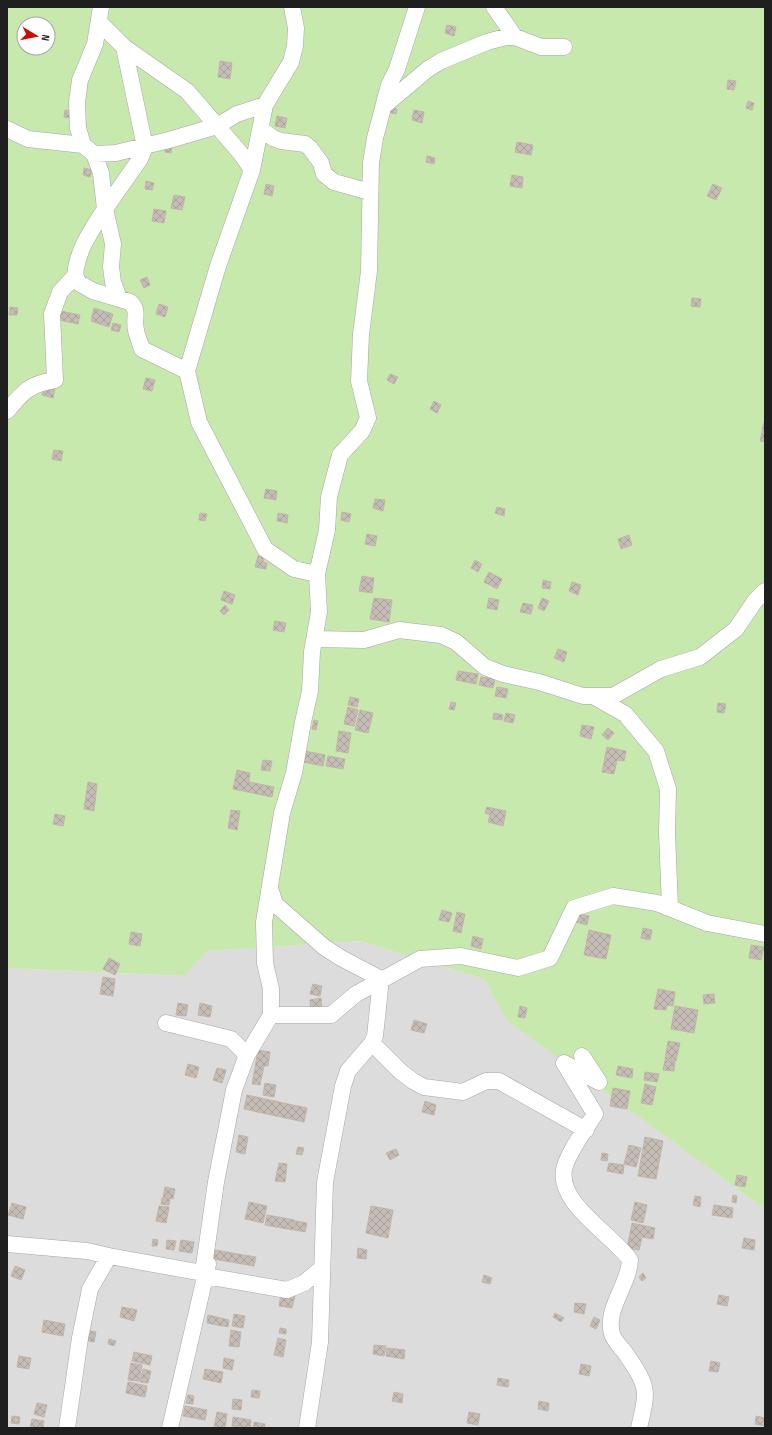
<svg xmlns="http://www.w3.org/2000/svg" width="772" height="1435" viewBox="0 0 772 1435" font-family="'Sofia Sans Condensed',sans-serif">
<defs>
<pattern id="building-cross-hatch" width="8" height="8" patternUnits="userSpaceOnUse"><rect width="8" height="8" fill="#c5bcb5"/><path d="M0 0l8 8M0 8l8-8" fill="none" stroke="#a9a19b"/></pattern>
</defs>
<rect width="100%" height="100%" fill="#f0ede6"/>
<path fill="#dddcdc" d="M 360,941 L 484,979 L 509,1021 L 765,1209 L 765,1428 L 7,1428 L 7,968 L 183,976 L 207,951 Z"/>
<path fill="#c8e9ad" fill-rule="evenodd" d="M 7,7 L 765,7 L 765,1209 L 508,1021 L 484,979 L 360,941 L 207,951 L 184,976 L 7,968 ZM 24,24 L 48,24 L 48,48 L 24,48 Z"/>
<path fill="url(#building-cross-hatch)" stroke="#c2b5a8" d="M 447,25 L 456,27 L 454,36 L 445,33 Z
M 220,61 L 232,63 L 230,79 L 218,77 Z
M 728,80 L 736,81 L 734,90 L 727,89 Z
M 748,101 L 754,103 L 752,110 L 746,108 Z
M 389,107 L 397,109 L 396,114 L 388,112 Z
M 65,110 L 72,111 L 70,118 L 64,117 Z
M 414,110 L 424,112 L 422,123 L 412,120 Z
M 277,116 L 287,118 L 285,128 L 275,126 Z
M 517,142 L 533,145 L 531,155 L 515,152 Z
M 166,143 L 172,144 L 171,153 L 165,152 Z
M 427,156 L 435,158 L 434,164 L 426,162 Z
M 84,168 L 92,170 L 90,177 L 83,175 Z
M 512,175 L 523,177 L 522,188 L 510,186 Z
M 146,181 L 154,183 L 152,190 L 145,189 Z
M 266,184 L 274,186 L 272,196 L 264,194 Z
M 713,184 L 722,188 L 716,200 L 707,196 Z
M 174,195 L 185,197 L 182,210 L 171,208 Z
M 154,209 L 166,211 L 164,223 L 152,221 Z
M 147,277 L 150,285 L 144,288 L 140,280 Z
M 692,298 L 701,299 L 700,307 L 691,306 Z
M 159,304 L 168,307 L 165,317 L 156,314 Z
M 10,307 L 18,308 L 17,315 L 9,315 Z
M 94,308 L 113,314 L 109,327 L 91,321 Z
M 61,311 L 80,315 L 78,324 L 59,320 Z
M 113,323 L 121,325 L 119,332 L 111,330 Z
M 390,374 L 398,377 L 394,384 L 387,380 Z
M 146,378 L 155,380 L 152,391 L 143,389 Z
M 45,386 L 55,388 L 53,398 L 42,395 Z
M 434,401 L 441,405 L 437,413 L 430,409 Z
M 764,422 L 765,422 L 765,442 L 760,441 Z
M 54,450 L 63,451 L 61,461 L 52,459 Z
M 266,489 L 277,491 L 276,500 L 264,498 Z
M 375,499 L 385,500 L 383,511 L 373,508 Z
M 497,507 L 505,509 L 504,516 L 495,513 Z
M 342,512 L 351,514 L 349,522 L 341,520 Z
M 200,513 L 207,514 L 205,521 L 199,520 Z
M 278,513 L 288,515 L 287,523 L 277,521 Z
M 367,534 L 377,536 L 375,546 L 365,544 Z
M 629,535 L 632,545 L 621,549 L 618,539 Z
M 258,556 L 264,557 L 263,562 L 267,563 L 266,569 L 255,567 Z
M 475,560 L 482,564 L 478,572 L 471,568 Z
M 489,572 L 502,579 L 497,589 L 484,582 Z
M 362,576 L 374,578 L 372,593 L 359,591 Z
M 543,580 L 551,582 L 550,589 L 542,588 Z
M 572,582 L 581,585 L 578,595 L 569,591 Z
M 224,591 L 235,595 L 232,604 L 221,600 Z
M 374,598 L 392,600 L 389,622 L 370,619 Z
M 489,598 L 499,600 L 497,610 L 487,608 Z
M 542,598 L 549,601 L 544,611 L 538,608 Z
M 523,603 L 533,605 L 531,614 L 520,612 Z
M 225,605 L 229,610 L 224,615 L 220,611 Z
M 275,621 L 286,623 L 284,632 L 273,630 Z
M 558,649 L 567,652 L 564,662 L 554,658 Z
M 458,671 L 478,674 L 476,684 L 456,680 Z
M 481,677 L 495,679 L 493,688 L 479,685 Z
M 497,687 L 508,689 L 506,698 L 495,696 Z
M 350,697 L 359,699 L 357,707 L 348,705 Z
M 451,702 L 456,703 L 454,710 L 449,709 Z
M 718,703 L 726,704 L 724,713 L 717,712 Z
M 348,707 L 358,710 L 354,726 L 344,724 Z
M 360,710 L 373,713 L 368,733 L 355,730 Z
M 494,713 L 503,715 L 502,720 L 493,719 Z
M 506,713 L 515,715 L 513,723 L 504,721 Z
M 314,720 L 318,721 L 316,730 L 312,729 Z
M 582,725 L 594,727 L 591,739 L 580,736 Z
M 608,728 L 614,733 L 608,740 L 602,735 Z
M 339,731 L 351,733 L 348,753 L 336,751 Z
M 607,747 L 626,751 L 624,761 L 617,760 L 614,774 L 602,772 Z
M 305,751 L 325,755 L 323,766 L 303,762 Z
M 328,756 L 345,759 L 343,769 L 326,766 Z
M 263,760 L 272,761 L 270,771 L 261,770 Z
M 237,770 L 250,773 L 249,782 L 274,787 L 272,797 L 233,789 Z
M 88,782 L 97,784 L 94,811 L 84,809 Z
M 487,807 L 506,811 L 503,826 L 488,822 L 490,815 L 485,813 Z
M 231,810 L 240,811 L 237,830 L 228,828 Z
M 55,814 L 65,816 L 63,826 L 53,824 Z
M 442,910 L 452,913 L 449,922 L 439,920 Z
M 457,912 L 465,914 L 461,933 L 453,931 Z
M 578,914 L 589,916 L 587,925 L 576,922 Z
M 643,928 L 652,930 L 650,940 L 641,938 Z
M 589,930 L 611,935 L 606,959 L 584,955 Z
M 131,932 L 142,934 L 140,946 L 129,944 Z
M 473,936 L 483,939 L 481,949 L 471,946 Z
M 751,945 L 764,947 L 761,960 L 749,958 Z
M 109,958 L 120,964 L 115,975 L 103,969 Z
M 103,977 L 115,979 L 113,996 L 100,994 Z
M 313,984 L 322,986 L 320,996 L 310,994 Z
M 658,989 L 675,992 L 673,1006 L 667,1005 L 666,1010 L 654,1009 Z
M 714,994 L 715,1003 L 704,1004 L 703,995 Z
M 321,998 L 322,1008 L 311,1009 L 310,1000 Z
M 178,1003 L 188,1005 L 186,1016 L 176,1015 Z
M 200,1003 L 212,1006 L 210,1017 L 198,1015 Z
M 520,1006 L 527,1008 L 525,1018 L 518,1017 Z
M 675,1006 L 698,1010 L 694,1033 L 671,1029 Z
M 414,1020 L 427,1024 L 424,1033 L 411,1030 Z
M 668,1041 L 680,1043 L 676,1061 L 665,1059 Z
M 258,1050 L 270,1052 L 268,1066 L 264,1066 L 260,1085 L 252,1084 Z
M 665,1060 L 675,1062 L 674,1071 L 663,1070 Z
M 188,1064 L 199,1067 L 196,1078 L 185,1075 Z
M 618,1066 L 633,1069 L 632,1078 L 616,1075 Z
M 217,1068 L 226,1070 L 222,1083 L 213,1080 Z
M 645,1072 L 659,1074 L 657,1082 L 644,1080 Z
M 265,1083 L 276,1085 L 274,1097 L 263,1095 Z
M 645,1084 L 656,1087 L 652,1105 L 641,1103 Z
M 613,1088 L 630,1091 L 627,1109 L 610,1106 Z
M 247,1095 L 307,1108 L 304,1122 L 244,1109 Z
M 425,1101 L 436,1105 L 434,1115 L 422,1112 Z
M 239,1135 L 248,1137 L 245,1154 L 236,1152 Z
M 645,1137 L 663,1141 L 656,1179 L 638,1176 Z
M 629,1145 L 641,1148 L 636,1167 L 624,1164 Z
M 298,1147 L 304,1148 L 302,1155 L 296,1154 Z
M 396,1149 L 399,1155 L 390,1160 L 386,1153 Z
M 602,1153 L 608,1154 L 607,1161 L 601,1160 Z
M 279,1163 L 287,1164 L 285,1182 L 275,1181 Z
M 609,1163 L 624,1165 L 623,1174 L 607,1171 Z
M 737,1175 L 747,1177 L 745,1187 L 735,1185 Z
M 165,1187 L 175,1189 L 173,1199 L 163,1197 Z
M 733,1195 L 737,1196 L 736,1203 L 732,1202 Z
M 695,1196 L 701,1197 L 700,1207 L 693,1205 Z
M 162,1198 L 170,1199 L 169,1205 L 161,1204 Z
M 249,1202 L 267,1206 L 263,1223 L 245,1219 Z
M 635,1202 L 647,1205 L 643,1223 L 631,1220 Z
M 12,1203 L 26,1207 L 23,1219 L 8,1215 Z
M 714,1205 L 733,1208 L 732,1218 L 712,1215 Z
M 159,1206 L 169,1207 L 166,1223 L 156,1221 Z
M 371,1206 L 393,1210 L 388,1238 L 366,1233 Z
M 267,1215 L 295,1220 L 293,1230 L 265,1225 Z
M 296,1221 L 307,1223 L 305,1232 L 294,1230 Z
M 632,1223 L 655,1228 L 653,1239 L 642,1237 L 639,1250 L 627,1248 Z
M 744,1238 L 755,1240 L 754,1250 L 742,1248 Z
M 153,1239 L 158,1240 L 157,1246 L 152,1246 Z
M 167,1240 L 176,1241 L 174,1250 L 166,1249 Z
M 181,1240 L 194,1242 L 192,1253 L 179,1251 Z
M 358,1248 L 367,1250 L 366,1259 L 357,1258 Z
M 215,1250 L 256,1257 L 254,1266 L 213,1259 Z
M 15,1266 L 25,1270 L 21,1280 L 11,1276 Z
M 643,1273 L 646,1278 L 642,1281 L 639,1277 Z
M 484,1275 L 492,1278 L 490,1284 L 482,1282 Z
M 281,1294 L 295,1296 L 292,1308 L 279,1306 Z
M 719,1295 L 729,1297 L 727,1306 L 717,1304 Z
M 575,1303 L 586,1304 L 584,1314 L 574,1312 Z
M 122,1307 L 137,1310 L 134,1321 L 120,1317 Z
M 555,1313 L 564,1318 L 561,1322 L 553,1317 Z
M 234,1314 L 245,1316 L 243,1328 L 232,1326 Z
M 208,1315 L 229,1320 L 228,1327 L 207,1323 Z
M 594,1317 L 600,1320 L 596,1329 L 590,1326 Z
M 44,1320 L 65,1324 L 63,1336 L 42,1332 Z
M 280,1328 L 286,1329 L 286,1334 L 279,1333 Z
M 86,1330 L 96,1332 L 94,1342 L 84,1340 Z
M 231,1330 L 241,1332 L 239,1347 L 229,1346 Z
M 278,1338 L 286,1340 L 283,1357 L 274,1355 Z
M 109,1339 L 116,1341 L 114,1346 L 108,1344 Z
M 374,1345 L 386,1346 L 384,1356 L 373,1354 Z
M 387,1348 L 405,1350 L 404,1359 L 386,1356 Z
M 134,1352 L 152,1356 L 150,1365 L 132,1361 Z
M 19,1356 L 31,1358 L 29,1369 L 17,1367 Z
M 224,1358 L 234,1360 L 232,1370 L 223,1368 Z
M 711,1361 L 720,1363 L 718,1372 L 709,1371 Z
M 131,1363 L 142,1365 L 139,1381 L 128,1380 Z
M 581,1364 L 591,1366 L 589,1376 L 579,1374 Z
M 143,1369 L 151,1371 L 148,1383 L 140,1382 Z
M 205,1369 L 223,1372 L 221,1383 L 203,1379 Z
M 498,1378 L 509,1380 L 508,1387 L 497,1385 Z
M 128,1382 L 147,1386 L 145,1397 L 126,1393 Z
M 252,1390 L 260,1391 L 259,1398 L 251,1397 Z
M 394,1392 L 403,1394 L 402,1403 L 392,1401 Z
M 188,1395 L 194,1396 L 193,1404 L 186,1403 Z
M 233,1399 L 242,1400 L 241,1410 L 232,1409 Z
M 539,1401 L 549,1403 L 548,1411 L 538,1409 Z
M 37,1403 L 47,1405 L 44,1417 L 34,1414 Z
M 185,1406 L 207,1410 L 205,1420 L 183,1416 Z
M 217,1412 L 227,1414 L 225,1428 L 214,1428 Z
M 469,1412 L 480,1414 L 478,1425 L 467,1423 Z
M 12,1416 L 20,1417 L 19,1424 L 11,1423 Z
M 756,1416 L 765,1418 L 765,1426 L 755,1424 Z
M 233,1417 L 251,1420 L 250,1428 L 232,1426 Z
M 32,1419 L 44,1421 L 43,1428 L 30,1428 Z
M 254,1422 L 265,1424 L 265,1428 L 253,1428 Z"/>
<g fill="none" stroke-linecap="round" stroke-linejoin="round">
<g stroke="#a6a6a6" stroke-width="17">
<path id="minor" d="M 494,7 L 515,37
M 99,22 L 124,47 L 145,147 L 140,159 L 105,209 L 113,244 L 111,267 L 113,282 L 119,298
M 124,47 L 187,91 L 242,155 L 252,170
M 384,106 L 428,69 L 441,61 L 487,42 L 506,37 L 515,37 L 541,47 L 564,47
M 7,129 L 28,139 L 83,145 L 94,154 L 116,153 L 169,140 L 217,126 L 237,114 L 265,105
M 262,130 L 273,138 L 281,141 L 305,144 L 310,148 L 321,163 L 324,174 L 334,182 L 370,192
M 83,145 L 78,128 L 77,102 L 80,80 L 95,44 L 101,7
M 75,276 L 79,283 L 93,291 L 130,302 C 140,311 133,318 136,330 C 137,336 140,342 142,349 L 187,371 L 199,422 L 265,549 L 294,569 L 317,574
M 187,371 L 218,266 L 252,170 L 265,105 L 291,62 L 295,46 L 296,28 L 292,7
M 7,411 C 23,392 29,384 55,380 L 52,314 L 60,292 L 75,276 C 77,250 91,231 105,209 L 101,173 L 94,154
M 315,639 L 364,640 L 399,630 L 441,635 L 456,642 L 485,667 L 503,674 L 539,682 L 583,696 L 613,696 L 661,669 L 700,657 L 736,629 L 755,601 L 765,591
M 595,697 L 625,714 L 656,751 L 668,789 L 667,833 L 670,908
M 271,891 L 275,904 L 324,947 L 341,958 L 381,979 L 375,1036 L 372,1043 L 348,1071 L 343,1086 L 325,1182 L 320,1342 L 307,1428
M 271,1015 L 331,1015 L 356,994 L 420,959 L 461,956 L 518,968 L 550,958 L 574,908 L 613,896 L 657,903 L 707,923 L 765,934
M 166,1023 L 231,1039 L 247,1055
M 372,1043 L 401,1072 L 413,1081 L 424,1087 L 463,1092 L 486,1081 L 499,1081 L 586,1130
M 582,1056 L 599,1082 L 564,1063 L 595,1114 C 586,1129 567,1153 564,1170 C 558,1204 612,1234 630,1260 C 629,1285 605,1308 612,1334 C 614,1341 622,1348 626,1354 C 649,1388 648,1389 639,1428
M 7,1244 L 87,1251 L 109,1256
M 206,1276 L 287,1290 L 304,1283 L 322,1268
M 67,1428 L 80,1338 L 90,1289 L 109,1256 L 203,1273 L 216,1182 L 234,1090 L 247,1055 L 271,1015 L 271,989 L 265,963 L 264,922 L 282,813 L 294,773 L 303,722 L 310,691 L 312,652 L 319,612 L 317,574 L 327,530 L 329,497 L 340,455 L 362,431 L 368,418 L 359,381 L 361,334 L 369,271 L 371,163 L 375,138 L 389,85 L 397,69 L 417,7
M 170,1428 L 208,1264"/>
</g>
<use href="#minor" stroke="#fff" stroke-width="16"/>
</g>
<rect width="772" height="1435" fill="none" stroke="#1f1f1f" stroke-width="16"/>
<g transform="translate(36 36) rotate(100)"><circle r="19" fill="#ffffff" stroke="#a5a5a5"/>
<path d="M0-3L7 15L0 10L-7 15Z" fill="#cc0c03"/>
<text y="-6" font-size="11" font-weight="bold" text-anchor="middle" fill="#1f1f1f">N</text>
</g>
</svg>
